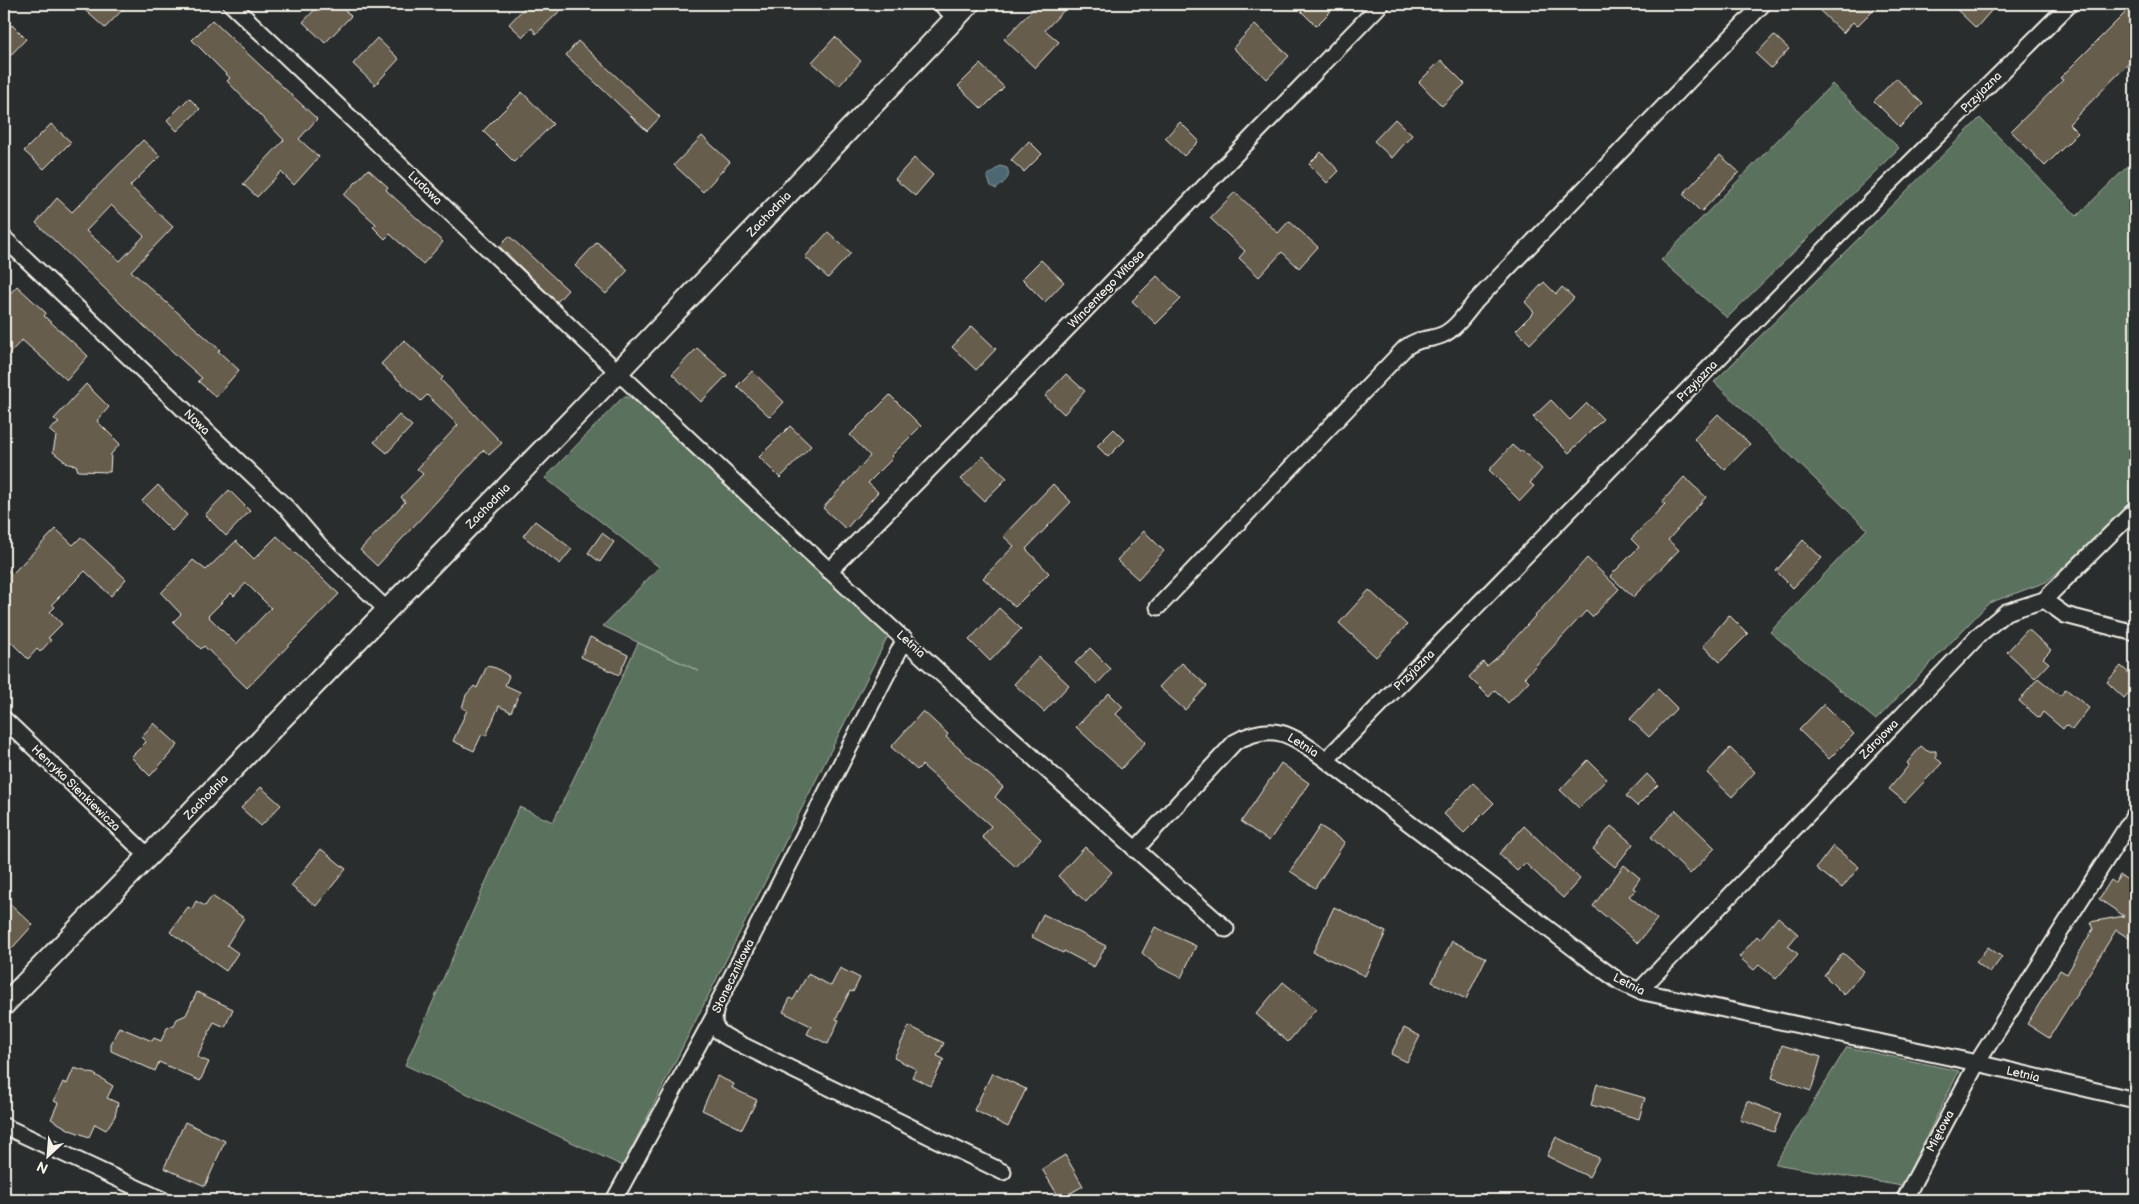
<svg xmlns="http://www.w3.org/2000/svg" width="2139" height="1204" viewBox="0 0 2139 1204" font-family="'Balsamiq Sans',sans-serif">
<rect width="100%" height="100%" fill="#2a2d2e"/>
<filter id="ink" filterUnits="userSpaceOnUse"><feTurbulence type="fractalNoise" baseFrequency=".02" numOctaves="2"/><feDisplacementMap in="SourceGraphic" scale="10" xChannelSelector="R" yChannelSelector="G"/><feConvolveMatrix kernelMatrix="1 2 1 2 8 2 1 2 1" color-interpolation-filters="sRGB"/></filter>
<g filter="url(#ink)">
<path fill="#5a715d" stroke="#a7b1a2" d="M 1832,84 L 1899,148 L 1727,318 L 1661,260 Z
M 1980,118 L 2077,216 L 2135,159 L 2135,501 L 2105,532 L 2046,582 L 1989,603 L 1876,720 L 1770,632 L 1867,529 L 1714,382 Z
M 623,397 L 630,397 L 653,418 L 666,424 L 732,492 L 888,636 L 623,1166 L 405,1065 L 519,807 L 553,822 L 638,643 L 699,671 L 603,626 L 659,567 L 545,478 Z
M 1847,1047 L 1959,1071 L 1902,1186 L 1775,1164 Z"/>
<path fill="#4d6772" stroke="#909ea1" d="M 1000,166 L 1007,168 C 1012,178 1004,182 996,189 L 991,186 L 987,176 Z"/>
<path fill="#665d4e" stroke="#f4f1e8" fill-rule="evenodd" d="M 78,4 L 128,4 L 105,28 Z
M 320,4 L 338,4 L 351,16 L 325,43 L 303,22 Z
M 528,4 L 567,4 L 536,34 L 532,28 L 523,37 L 509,24 Z
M 1038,4 L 1070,4 L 1045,30 L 1059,42 L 1035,68 L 1004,39 Z
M 1294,4 L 1338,4 L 1316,26 Z
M 1813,4 L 1879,4 L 1857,26 L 1853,22 L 1843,33 Z
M 1951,4 L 1997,4 L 1976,28 Z
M 2134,4 L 2135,57 L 2069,124 L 2078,133 L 2045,166 L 2011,131 L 2063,80 L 2060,78 Z
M 212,20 L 317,119 L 299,139 L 319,157 L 294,185 L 281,172 L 257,197 L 243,184 L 284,140 L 227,81 L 230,78 L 192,40 Z
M 1255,24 L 1289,56 L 1267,79 L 1233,48 Z
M 12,25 L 26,39 L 4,62 L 4,33 Z
M 1774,35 L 1789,49 L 1771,68 L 1756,54 Z
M 835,37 L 861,61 L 839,86 L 812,62 Z
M 377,38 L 399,59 L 375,85 L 353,64 Z
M 578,41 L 660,117 L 647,131 L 566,55 Z
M 1441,60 L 1465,84 L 1442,106 L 1419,82 Z
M 980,64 L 1004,87 L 982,109 L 958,86 Z
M 1896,78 L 1923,104 L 1900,127 L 1874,101 Z
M 522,92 L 553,124 L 514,162 L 483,131 Z
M 189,98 L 200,109 L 177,131 L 167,120 Z
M 1395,119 L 1412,135 L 1392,158 L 1374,141 Z
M 1180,122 L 1199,141 L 1184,156 L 1165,138 Z
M 51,124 L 71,142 L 44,169 L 24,151 Z
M 702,136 L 730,162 L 703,192 L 674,165 Z
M 143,140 L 160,156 L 130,186 L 173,227 L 131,271 L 220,350 L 218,351 L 239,370 L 216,397 L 198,381 L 202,378 L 144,326 L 36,223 L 57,198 L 72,212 ZM 111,205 L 144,236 L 120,261 L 86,231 Z
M 1029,141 L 1042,154 L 1024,172 L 1011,160 Z
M 1321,152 L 1339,171 L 1327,183 L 1309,164 Z
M 1720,155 L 1739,172 L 1701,212 L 1683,194 Z
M 914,158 L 933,175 L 915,196 L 895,179 Z
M 368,169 L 388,187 L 386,190 L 443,242 L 423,264 L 390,234 L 385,239 L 373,227 L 376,224 L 344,195 Z
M 1235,192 L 1278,233 L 1289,221 L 1318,247 L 1299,268 L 1282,252 L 1259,277 L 1239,258 L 1245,251 L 1210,218 Z
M 828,232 L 851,253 L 828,278 L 805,257 Z
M 509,236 L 568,290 L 557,302 L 499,246 Z
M 597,242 L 628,270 L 606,294 L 575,266 Z
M 1041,260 L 1064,282 L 1045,302 L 1022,279 Z
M 1157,276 L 1181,299 L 1156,324 L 1132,301 Z
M 1544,282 L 1556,294 L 1562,287 L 1574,298 L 1530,344 L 1516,330 L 1534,312 L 1525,302 Z
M 17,286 L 46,313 L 44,316 L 88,356 L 67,380 L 22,340 L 4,359 L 4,300 Z
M 972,326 L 996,349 L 976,370 L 952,347 Z
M 404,340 L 443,377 L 441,380 L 502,443 L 489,455 L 484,450 L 377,566 L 360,550 L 405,502 L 401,497 L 423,474 L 417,469 L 458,425 L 427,395 L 421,401 L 381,364 Z
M 697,348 L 727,375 L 701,402 L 672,374 Z
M 752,371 L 784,402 L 770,417 L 737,386 Z
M 1066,374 L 1085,391 L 1064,414 L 1045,396 Z
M 86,384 L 109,407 L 97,421 L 120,444 L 111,454 L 110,472 L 78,471 L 76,465 L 68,464 L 53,452 L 56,436 L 49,430 L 59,423 L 54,419 Z
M 890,395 L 921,426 L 891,456 L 893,458 L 868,483 L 878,492 L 846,529 L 823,508 L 870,456 L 850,435 Z
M 1551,400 L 1570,420 L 1587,403 L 1603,419 L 1569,453 L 1533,417 Z
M 1718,414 L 1750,444 L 1725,470 L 1694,439 Z
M 399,415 L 412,426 L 387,453 L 374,442 Z
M 790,426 L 811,446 L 780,478 L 759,457 Z
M 1114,429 L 1125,440 L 1108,457 L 1097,446 Z
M 1512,445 L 1520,452 L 1522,450 L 1542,469 L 1530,483 L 1534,486 L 1520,501 L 1489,470 Z
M 983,456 L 1007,478 L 984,501 L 961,479 Z
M 1684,477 L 1706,497 L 1668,540 L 1679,550 L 1633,597 L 1610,576 L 1639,547 L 1631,539 L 1665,504 L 1662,502 Z
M 1053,484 L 1071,502 L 1026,549 L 1049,573 L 1015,607 L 983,578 L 1014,546 L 1003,536 Z
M 158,485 L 187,515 L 172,531 L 142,501 Z
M 229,490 L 250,511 L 226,536 L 205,515 Z
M 535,521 L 572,549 L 560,564 L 523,536 Z
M 56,529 L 73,545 L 81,537 L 126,579 L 111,596 L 85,571 L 52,604 L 55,607 L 50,612 L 62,624 L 48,638 L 51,640 L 40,652 L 37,649 L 28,659 L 4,635 L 4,566 L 12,574 Z
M 1144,531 L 1164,551 L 1138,579 L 1117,560 Z
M 602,533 L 614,542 L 600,562 L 588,553 Z
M 277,536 L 339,594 L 247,688 L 204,646 L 201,649 L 173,622 L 181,614 L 161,593 L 193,560 L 206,570 L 236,541 L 254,559 ZM 246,583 L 271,608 L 236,644 L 208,616 L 231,593 L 234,596 Z
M 1803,540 L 1822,558 L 1793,588 L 1776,571 Z
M 1587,558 L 1619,589 L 1592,617 L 1586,611 L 1525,677 L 1529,681 L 1508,703 L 1495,690 L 1489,697 L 1469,677 L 1483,662 L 1487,666 L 1501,654 Z
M 1369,590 L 1407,625 L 1376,657 L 1339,623 Z
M 999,608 L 1021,629 L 990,661 L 969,640 Z
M 1729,615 L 1748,634 L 1720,662 L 1703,646 Z
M 2028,629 L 2051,650 L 2043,658 L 2049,663 L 2035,678 L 2007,652 Z
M 590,637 L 628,655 L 619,675 L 581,657 Z
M 1090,648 L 1111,669 L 1097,684 L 1075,663 Z
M 1039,657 L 1069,685 L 1044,712 L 1014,684 Z
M 1182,663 L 1207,686 L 1185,710 L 1159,687 Z
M 487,666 L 496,668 L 509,676 L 505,685 L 520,692 L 511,712 L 499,706 L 486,736 L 482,734 L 474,751 L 453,741 L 467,710 L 462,708 L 466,695 L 474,686 L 477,688 Z
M 2121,666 L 2135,679 L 2135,686 L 2124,698 L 2107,682 Z
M 2038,678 L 2060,696 L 2066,689 L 2089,708 L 2072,730 L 2066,725 L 2063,729 L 2043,712 L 2039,718 L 2019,701 Z
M 1658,689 L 1677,708 L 1649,737 L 1630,719 Z
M 1109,693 L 1123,707 L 1116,714 L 1146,742 L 1121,769 L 1076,727 Z
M 1824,704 L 1854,734 L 1829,759 L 1799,730 Z
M 923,711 L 948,734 L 946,737 L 1003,787 L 995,797 L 1041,839 L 1016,867 L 982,837 L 991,826 L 922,765 L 917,770 L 891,747 Z
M 154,723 L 178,745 L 150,776 L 131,757 L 146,742 L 141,737 Z
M 1921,746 L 1927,751 L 1936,751 L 1936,758 L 1942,763 L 1905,802 L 1889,789 L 1909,765 L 1907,763 Z
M 1730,748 L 1755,772 L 1732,797 L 1707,773 Z
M 1588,760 L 1607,779 L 1579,808 L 1560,790 Z
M 1281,763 L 1309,783 L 1269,841 L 1241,822 Z
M 1647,774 L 1658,785 L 1637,806 L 1626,796 Z
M 1473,783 L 1494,803 L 1464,833 L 1444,814 Z
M 261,787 L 281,805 L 261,826 L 241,808 Z
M 1676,810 L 1715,848 L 1690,874 L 1651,837 Z
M 1320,826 L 1345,842 L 1315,888 L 1290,871 Z
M 1524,826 L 1580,879 L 1563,898 L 1525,863 L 1517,871 L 1499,854 Z
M 1611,826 L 1633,844 L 1615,867 L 1593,849 Z
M 1833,846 L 1859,867 L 1842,888 L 1816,868 Z
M 1085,847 L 1112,872 L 1086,902 L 1058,876 Z
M 321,849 L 346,869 L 316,906 L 291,886 Z
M 1624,865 L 1640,878 L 1633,888 L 1636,890 L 1629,896 L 1657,919 L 1638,943 L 1593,906 Z
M 2120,875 L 2135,885 L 2135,942 L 2116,930 L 2049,1038 L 2027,1024 L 2060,970 L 2067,974 L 2093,929 L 2090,922 L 2124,916 L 2099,899 L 2111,880 L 2115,883 Z
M 212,896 L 244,918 L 227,945 L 238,953 L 226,971 L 170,932 L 188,907 L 192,909 L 196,901 L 205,906 Z
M 4,898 L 33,925 L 4,957 Z
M 1334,907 L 1386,932 L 1365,976 L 1313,952 Z
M 1043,914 L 1106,946 L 1094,967 L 1064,951 L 1063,953 L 1032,937 Z
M 1778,917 L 1798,934 L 1788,946 L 1798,954 L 1776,979 L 1759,965 L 1754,970 L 1739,957 L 1757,936 L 1760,939 Z
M 1155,927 L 1196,946 L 1181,978 L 1157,966 L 1142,953 Z
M 1452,941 L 1486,958 L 1466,999 L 1432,982 Z
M 1988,947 L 2002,957 L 1990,973 L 1976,962 Z
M 1843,953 L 1864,971 L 1844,995 L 1824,975 Z
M 840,968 L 860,978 L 853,992 L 850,991 L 836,1019 L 839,1020 L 828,1044 L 807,1034 L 811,1026 L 783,1012 L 790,998 L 793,1000 L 808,974 L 831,986 Z
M 1283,982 L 1316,1009 L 1288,1042 L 1256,1014 Z
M 197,992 L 233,1009 L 225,1027 L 214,1022 L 197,1057 L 209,1062 L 200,1081 L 159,1062 L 155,1071 L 111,1051 L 111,1044 L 119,1027 L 152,1041 L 154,1038 L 161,1041 L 167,1028 L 174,1025 L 177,1019 L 186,1015 Z
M 909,1026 L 944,1043 L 937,1056 L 944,1059 L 931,1086 L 912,1077 L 916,1069 L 894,1058 Z
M 1404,1028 L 1420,1036 L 1407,1062 L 1391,1054 Z
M 1782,1045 L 1821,1057 L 1811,1091 L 1772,1078 Z
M 74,1068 L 94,1074 L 113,1086 L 107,1098 L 118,1103 L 115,1116 L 106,1130 L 95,1124 L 89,1137 L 70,1130 L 51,1119 L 58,1103 L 54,1101 L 63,1082 L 67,1084 Z
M 992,1073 L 1026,1089 L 1008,1127 L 974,1110 Z
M 717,1076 L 734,1084 L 732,1088 L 757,1100 L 742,1129 L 702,1110 Z
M 1597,1084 L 1645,1098 L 1639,1119 L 1591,1105 Z
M 1747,1101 L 1781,1114 L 1774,1132 L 1740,1120 Z
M 185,1122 L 225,1141 L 205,1186 L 164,1168 Z
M 1556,1137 L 1599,1158 L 1589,1177 L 1547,1156 Z
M 1065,1155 L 1083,1186 L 1060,1199 L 1042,1169 Z"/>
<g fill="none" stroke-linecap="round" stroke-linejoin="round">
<g stroke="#f4f1e8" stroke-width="19">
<path id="minor" d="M 231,4 C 559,316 885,631 1226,929
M 941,4 L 956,18
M 4,238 L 288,509 L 319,545 L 387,610
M 829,571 L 1031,366 L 1381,4
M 2044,600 L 2065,615 L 2135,633
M 1158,607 L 1405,348 C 1419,337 1428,341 1442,335 C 1456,329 1466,313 1476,301 L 1763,4
M 905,639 L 717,1005 C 709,1029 718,1033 738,1043 L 1003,1172
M 4,719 L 149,857
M 1326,760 L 1880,193 L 2070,4
M 1135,850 L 1235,742 C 1275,720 1293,736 1326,760 L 1584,956 L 1620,982 L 1639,991 L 1977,1063 L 2135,1100
M 1639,991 L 1980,634 L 2006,612 L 2044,600 L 2135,510
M 4,1126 L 163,1200
M 614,1200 L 713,1018
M 1904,1200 L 1977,1063 L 2135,814"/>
</g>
<g stroke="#f4f1e8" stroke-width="24">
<path id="tertiary" d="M 4,1005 L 618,372 L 969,4"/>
</g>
<use href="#minor" stroke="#2a2d2e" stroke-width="15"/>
<use href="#tertiary" stroke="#2a2d2e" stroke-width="20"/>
</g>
</g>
<g text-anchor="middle" stroke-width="4" stroke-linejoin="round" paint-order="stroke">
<g font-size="12" fill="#f4f1e8" stroke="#2a2d2e">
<text transform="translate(1981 92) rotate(-45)" y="4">Przyjazna</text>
<text transform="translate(425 188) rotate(44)" y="4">Ludowa</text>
<text transform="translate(769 214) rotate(-46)" y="4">Zachodnia</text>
<text transform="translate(1106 289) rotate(-46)" y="4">Wincentego Witosa</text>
<text transform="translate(1697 381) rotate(-46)" y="4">Przyjazna</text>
<text transform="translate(197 422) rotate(44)" y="4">Nowa</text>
<text transform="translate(488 506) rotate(-46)" y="4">Zachodnia</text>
<text transform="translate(911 644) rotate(42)" y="4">Letnia</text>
<text transform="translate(1414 670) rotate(-45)" y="4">Przyjazna</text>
<text transform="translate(1879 739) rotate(-46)" y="4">Zdrojowa</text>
<text transform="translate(1303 745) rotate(32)" y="4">Letnia</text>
<text transform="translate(76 788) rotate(44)" y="4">Henryka Sienkiewicza</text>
<text transform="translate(206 797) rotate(-46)" y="4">Zachodnia</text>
<text transform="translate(733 976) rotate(-64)" y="4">Słonecznikowa</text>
<text transform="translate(1629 984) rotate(27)" y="4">Letnia</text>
<text transform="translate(2023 1074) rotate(13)" y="4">Letnia</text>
<text transform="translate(1940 1131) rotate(-62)" y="4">Miętowa</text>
</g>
</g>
<rect width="2139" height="1204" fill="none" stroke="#2a2d2e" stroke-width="20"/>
<rect x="10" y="10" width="2119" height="1184" fill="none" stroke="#f4f1e8" stroke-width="2" filter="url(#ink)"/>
<g transform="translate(48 1156) rotate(206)" stroke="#2a2d2e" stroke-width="4" paint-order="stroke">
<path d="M0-4L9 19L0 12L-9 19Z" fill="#f4f1e8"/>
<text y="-8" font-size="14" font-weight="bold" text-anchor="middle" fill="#f4f1e8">N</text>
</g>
</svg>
